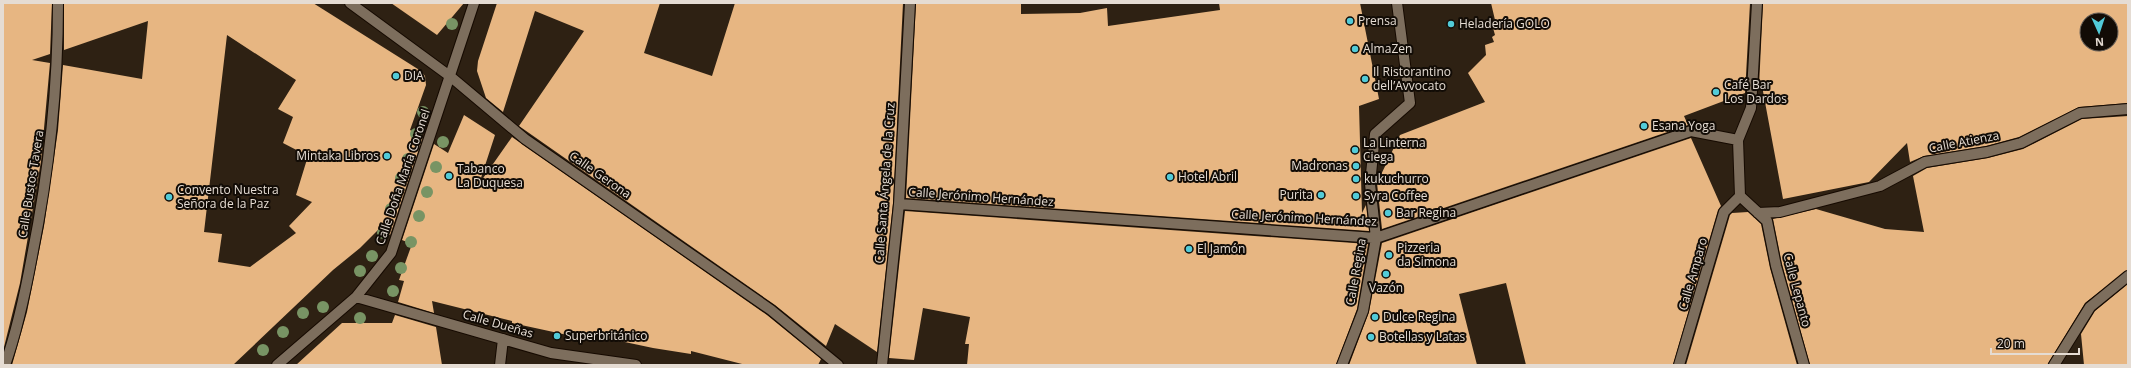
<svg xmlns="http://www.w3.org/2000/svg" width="2131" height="368" viewBox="0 0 2131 368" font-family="'Open Sans',sans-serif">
<rect width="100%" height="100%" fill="#2e2113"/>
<path fill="#e7b682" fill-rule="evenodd" d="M 3,3 L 52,3 L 50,54 L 32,60 L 50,63 L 41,161 L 20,283 L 3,351 Z
M 64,3 L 313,3 L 421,71 L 425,76 L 426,85 L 410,130 L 423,137 L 390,235 L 378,230 L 360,248 L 333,270 L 233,365 L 12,365 L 27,312 L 44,226 L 58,130 L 63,65 L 142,79 L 148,21 L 64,50 ZM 227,35 L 296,80 L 278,109 L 293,117 L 283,143 L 308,156 L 296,195 L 312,202 L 289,226 L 296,233 L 250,267 L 218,262 L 222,234 L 204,232 Z
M 391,3 L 464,3 L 437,35 Z
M 497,3 L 660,3 L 644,53 L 712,76 L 735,3 L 903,3 L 893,203 L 877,352 L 835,324 L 826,346 L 775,305 L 519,126 L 584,31 L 535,11 L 503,112 L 486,98 L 477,71 L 478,61 Z
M 916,3 L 1021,3 L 1021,14 L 1080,13 L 1107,8 L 1108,26 L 1220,10 L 1219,3 L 1360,3 L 1379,99 L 1359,106 L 1362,213 L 1366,205 L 1369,231 L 906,198 Z
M 1491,3 L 1750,3 L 1745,93 L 1684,116 L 1688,125 L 1382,229 L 1377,183 L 1400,135 L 1485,102 L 1468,73 L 1486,55 L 1485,45 L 1494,42 L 1492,37 L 1495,35 L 1491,21 L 1495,20 Z
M 1763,3 L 2128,3 L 2128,103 L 2079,107 L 2019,137 L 1986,146 L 1924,156 L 1910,162 L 1907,143 L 1869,182 L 1783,199 L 1762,86 L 1759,87 ZM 2087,20 L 2111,20 L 2111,44 L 2087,44 Z
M 464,115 L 495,135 L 479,184 L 512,137 L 767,315 L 821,359 L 818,365 L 746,365 L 691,351 L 691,354 L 653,348 L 573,331 L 572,336 L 512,323 L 512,321 L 432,301 L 434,313 L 398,302 L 404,281 L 399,280 L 412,244 L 402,240 L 434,144 L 448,153 Z
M 2128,116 L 2128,270 L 2085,303 L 2047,365 L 1810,365 L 1782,264 L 1773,219 L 1816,209 L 1885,229 L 1924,232 L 1913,176 L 1927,168 L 1988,158 L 2023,149 L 2082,119 Z
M 1691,138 L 1721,206 L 1718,210 L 1673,365 L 1526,365 L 1506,283 L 1459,294 L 1477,365 L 1349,365 L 1369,312 L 1382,243 Z
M 905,211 L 1368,244 L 1357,309 L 1336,365 L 967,365 L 969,344 L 965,344 L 970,317 L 923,308 L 914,360 L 889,358 Z
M 1748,212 L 1761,224 L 1770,268 L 1797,365 L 1686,365 L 1730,215 L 1732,213 Z
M 2128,284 L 2128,365 L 2084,365 L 2081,334 L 2095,311 Z
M 395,315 L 436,327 L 442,365 L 296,365 L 342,323 L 392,323 Z"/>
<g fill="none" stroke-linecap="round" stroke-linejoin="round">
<g stroke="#160a01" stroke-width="12">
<path id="minor" d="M 350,3 L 451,77 L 525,139 L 771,310 L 838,365
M 1757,3 L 1751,108 L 1738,140 L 1740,196 L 1767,221 L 1776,266 L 1804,365
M 899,204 L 1376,238 L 1691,131 L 1738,140
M 1758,213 L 1780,212 L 1880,186 L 1925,162 L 1987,152 L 2021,143 L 2080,113 L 2128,109
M 356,297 L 551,353 L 636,365
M 5,365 C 18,328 25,294 32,256 C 49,172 58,88 58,3
M 277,365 L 356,297 L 391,253 L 474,3
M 500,365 L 503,339
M 882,365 L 899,204 L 910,3
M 1342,365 L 1363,311 L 1376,238 L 1370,184 L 1375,134 L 1410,103 L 1397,3
M 1679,365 L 1724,212 L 1740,196
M 2054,365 L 2090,307 L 2128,276"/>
</g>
<use href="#minor" stroke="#7d6e5d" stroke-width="10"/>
</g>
<g fill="#789464">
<circle cx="452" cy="24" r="6"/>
<circle cx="423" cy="112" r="6"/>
<circle cx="416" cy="134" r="6"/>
<circle cx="443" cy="142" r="6"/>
<circle cx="408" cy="159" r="6"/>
<circle cx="436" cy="167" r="6"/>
<circle cx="401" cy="178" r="6"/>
<circle cx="427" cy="192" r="6"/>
<circle cx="391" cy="209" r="6"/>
<circle cx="419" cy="216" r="6"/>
<circle cx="383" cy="233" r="6"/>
<circle cx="411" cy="242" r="6"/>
<circle cx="372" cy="256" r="6"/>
<circle cx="401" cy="268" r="6"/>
<circle cx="360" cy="271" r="6"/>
<circle cx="393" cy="291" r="6"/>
<circle cx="323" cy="307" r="6"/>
<circle cx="303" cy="313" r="6"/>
<circle cx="360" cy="318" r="6"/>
<circle cx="283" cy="332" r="6"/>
<circle cx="263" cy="350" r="6"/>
</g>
<g fill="#52cbd8" stroke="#120c06" stroke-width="1.5">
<circle cx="1350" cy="21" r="4"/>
<circle cx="1451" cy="24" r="4"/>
<circle cx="1355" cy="49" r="4"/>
<circle cx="396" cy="76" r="4"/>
<circle cx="1365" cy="79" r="4"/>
<circle cx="1716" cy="92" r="4"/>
<circle cx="1644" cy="126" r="4"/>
<circle cx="1355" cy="150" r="4"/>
<circle cx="387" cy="156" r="4"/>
<circle cx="1356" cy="166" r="4"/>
<circle cx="449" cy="176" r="4"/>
<circle cx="1170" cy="177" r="4"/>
<circle cx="1356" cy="179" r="4"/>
<circle cx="1321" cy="195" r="4"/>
<circle cx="1356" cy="196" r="4"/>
<circle cx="169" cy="197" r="4"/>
<circle cx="1388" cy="213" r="4"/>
<circle cx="1189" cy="249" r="4"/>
<circle cx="1389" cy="255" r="4"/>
<circle cx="1386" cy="274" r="4"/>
<circle cx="1375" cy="317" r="4"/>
<circle cx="557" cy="336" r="4"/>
<circle cx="1371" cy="337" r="4"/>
</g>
<g text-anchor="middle" stroke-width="4" stroke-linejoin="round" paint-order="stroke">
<g font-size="12" fill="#e5dcd3" stroke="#120c06" text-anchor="start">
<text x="1358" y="25">Prensa</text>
<text x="1459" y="28">Heladería GOLO</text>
<text x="1363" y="53">AlmaZen</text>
<text x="1373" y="76">Il Ristorantino<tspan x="1373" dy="14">dell’Avvocato</tspan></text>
<text x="404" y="80">DIA</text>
<text x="1724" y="89">Café Bar<tspan x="1724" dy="14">Los Dardos</tspan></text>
<text x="1652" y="130">Esana Yoga</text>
<text x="1363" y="147">La Linterna<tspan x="1363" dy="14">Ciega</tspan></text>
<text x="379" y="160" text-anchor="end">Mintaka Libros</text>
<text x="1348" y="170" text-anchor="end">Madronas</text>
<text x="457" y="173">Tabanco<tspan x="457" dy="14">La Duquesa</tspan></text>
<text x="1178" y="181">Hotel Abril</text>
<text x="1364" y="183">kukuchurro</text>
<text x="177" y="194">Convento Nuestra<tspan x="177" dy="14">Señora de la Paz</tspan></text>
<text x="1313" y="199" text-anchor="end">Purita</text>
<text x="1364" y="200">Syra Coffee</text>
<text x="1396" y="217">Bar Regina</text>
<text x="1397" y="252">Pizzeria<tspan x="1397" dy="14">da Simona</tspan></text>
<text x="1197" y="253">El Jamón</text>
<text x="1386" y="292" text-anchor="middle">Vazón</text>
<text x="1383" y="321">Dulce Regina</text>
<text x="565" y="340">Superbritánico</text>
<text x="1379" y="341">Botellas y Latas</text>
</g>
<g font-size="12" fill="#e5dcd3" stroke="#120c06">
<text transform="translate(1964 142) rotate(-11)" y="4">Calle Atienza</text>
<text transform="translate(600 175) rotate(35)" y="4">Calle Gerona</text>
<text transform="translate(403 177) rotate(-71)" y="4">Calle Doña María Coronel</text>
<text transform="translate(885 183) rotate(-86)" y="4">Calle Santa Ángela de la Cruz</text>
<text transform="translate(31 184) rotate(-81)" y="4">Calle Bustos Tavera</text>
<text transform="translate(981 197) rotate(4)" y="4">Calle Jerónimo Hernández</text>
<text transform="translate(1304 218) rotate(3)" y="4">Calle Jerónimo Hernández</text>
<text transform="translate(1356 272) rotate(-80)" y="4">Calle Regina</text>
<text transform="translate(1693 274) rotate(-74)" y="4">Calle Amparo</text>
<text transform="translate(1797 290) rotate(75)" y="4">Calle Lepanto</text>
<text transform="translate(498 324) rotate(16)" y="4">Calle Dueñas</text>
</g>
</g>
<rect width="2131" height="368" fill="none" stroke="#e5dcd3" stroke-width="8"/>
<g transform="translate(2099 32) rotate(177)"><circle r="19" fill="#120c06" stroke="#665f58"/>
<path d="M0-3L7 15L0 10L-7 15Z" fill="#52cbd8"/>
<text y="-6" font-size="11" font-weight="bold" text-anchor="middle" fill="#e5dcd3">N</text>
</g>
<path d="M1991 348v6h88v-6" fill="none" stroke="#e5dcd3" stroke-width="2"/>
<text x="1997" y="348" font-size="12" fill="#e5dcd3" stroke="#120c06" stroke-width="3" paint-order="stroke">20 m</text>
</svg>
